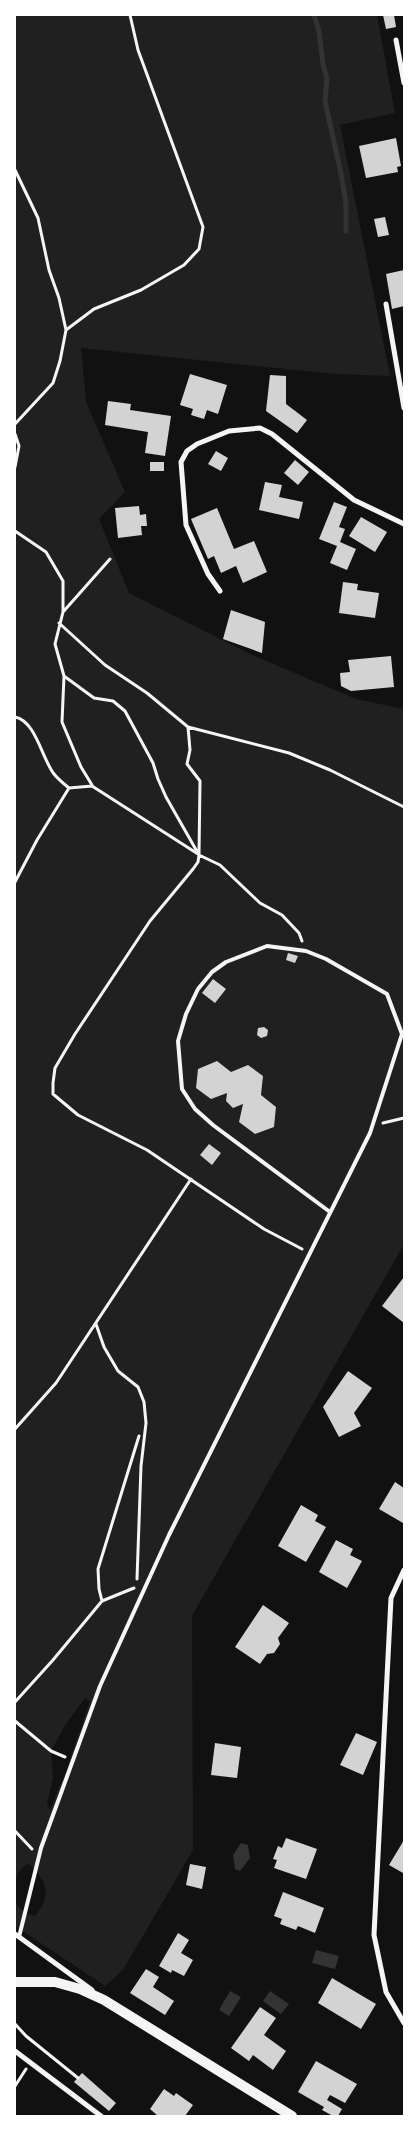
<svg xmlns="http://www.w3.org/2000/svg" width="419" height="2131" viewBox="0 0 419 2131" font-family="'Titillium Web',sans-serif">
<rect width="100%" height="100%" fill="#111"/>
<path fill="#202020" fill-rule="evenodd" d="M 15,15 L 377,15 L 395,113 L 340,125 L 390,376 L 335,374 L 81,348 L 86,402 L 125,492 L 99,519 L 129,593 L 252,655 L 356,699 L 404,709 L 404,1244 L 192,1616 L 193,1850 L 123,1970 L 105,1986 L 15,1926 ZM 217,1061 L 231,1072 L 248,1065 L 263,1076 L 261,1095 L 276,1108 L 274,1127 L 255,1134 L 239,1122 L 243,1104 L 233,1108 L 226,1101 L 227,1093 L 196,1088 L 198,1069 ZM 85,1698 L 90,1701 L 66,1771 L 50,1810 L 47,1803 L 53,1779 L 51,1751 L 64,1727 ZM 28,1863 C 47,1880 53,1896 35,1916 L 26,1914 L 16,1904 C 18,1885 10,1876 28,1863 Z"/>
<path fill="#333" d="M 241,1843 L 248,1845 L 250,1858 L 240,1871 L 235,1869 L 233,1855 Z
M 316,1950 L 339,1956 L 335,1969 L 312,1963 Z
M 230,1991 L 241,1997 L 229,2016 L 219,2010 Z
M 270,1991 L 289,2004 L 281,2014 L 263,2001 Z"/>
<g fill="none" stroke-linecap="round" stroke-linejoin="round">
<path stroke="#333" stroke-width="5" d="M 314,15 L 319,31 L 323,64 L 327,79 L 325,101 L 341,174 L 346,203 L 346,231"/>
</g>
<path fill="#d3d3d3" d="M 383,15 L 394,15 L 396,27 L 386,29 Z
M 396,138 L 401,166 L 397,167 L 398,172 L 366,178 L 359,146 Z
M 385,217 L 389,235 L 378,237 L 374,219 Z
M 404,270 L 404,306 L 392,309 L 386,274 Z
M 190,374 L 227,385 L 218,414 L 207,410 L 204,419 L 191,415 L 193,409 L 180,405 Z
M 270,375 L 286,376 L 286,404 L 307,420 L 297,433 L 266,411 Z
M 108,401 L 131,404 L 130,410 L 171,416 L 165,456 L 145,453 L 148,432 L 105,425 Z
M 216,451 L 228,458 L 221,471 L 208,464 Z
M 295,460 L 309,472 L 298,485 L 284,473 Z
M 150,462 L 164,462 L 164,471 L 150,471 Z
M 265,482 L 282,485 L 279,497 L 303,502 L 299,519 L 259,510 Z
M 334,502 L 347,507 L 339,527 L 345,529 L 340,542 L 356,549 L 347,570 L 330,563 L 337,546 L 319,539 Z
M 139,506 L 140,515 L 146,514 L 147,526 L 141,526 L 142,535 L 118,538 L 115,508 Z
M 217,508 L 234,549 L 254,541 L 267,572 L 243,583 L 236,566 L 221,573 L 214,556 L 208,559 L 191,519 Z
M 361,517 L 387,532 L 375,552 L 349,536 Z
M 343,582 L 358,584 L 357,590 L 379,593 L 375,618 L 339,613 Z
M 231,610 L 265,622 L 262,653 L 223,639 Z
M 391,656 L 394,687 L 351,691 L 341,686 L 340,673 L 350,672 L 348,660 Z
M 288,953 L 298,956 L 295,963 L 286,960 Z
M 213,979 L 226,989 L 215,1003 L 202,993 Z
M 264,1027 L 268,1030 L 267,1036 L 261,1038 L 257,1035 L 258,1028 Z
M 217,1061 L 231,1072 L 248,1065 L 263,1076 L 261,1095 L 276,1107 L 274,1127 L 255,1134 L 239,1122 L 243,1104 L 233,1108 L 226,1101 L 227,1093 L 211,1099 L 196,1088 L 198,1069 Z
M 209,1144 L 221,1153 L 212,1165 L 200,1155 Z
M 404,1277 L 404,1323 L 382,1306 Z
M 348,1371 L 372,1388 L 354,1413 L 361,1426 L 339,1437 L 323,1407 Z
M 395,1482 L 404,1488 L 403,1523 L 379,1509 Z
M 301,1505 L 318,1515 L 315,1521 L 326,1527 L 306,1562 L 278,1546 Z
M 336,1540 L 353,1549 L 350,1555 L 362,1561 L 347,1588 L 319,1572 Z
M 263,1605 L 289,1623 L 278,1638 L 280,1644 L 274,1653 L 267,1654 L 260,1664 L 235,1647 Z
M 356,1733 L 377,1742 L 363,1775 L 340,1765 Z
M 215,1743 L 241,1747 L 237,1778 L 211,1775 Z
M 286,1838 L 317,1849 L 306,1879 L 274,1868 L 277,1860 L 273,1859 L 278,1846 L 282,1848 Z
M 404,1840 L 404,1872 L 403,1873 L 389,1865 Z
M 190,1864 L 206,1867 L 202,1889 L 186,1885 Z
M 283,1892 L 324,1908 L 315,1933 L 298,1926 L 296,1930 L 280,1924 L 282,1919 L 274,1916 Z
M 178,1933 L 189,1940 L 181,1953 L 193,1960 L 184,1976 L 172,1970 L 171,1973 L 159,1966 Z
M 146,1969 L 159,1977 L 153,1987 L 174,2001 L 165,2015 L 130,1993 Z
M 332,1978 L 376,2004 L 361,2029 L 318,2003 Z
M 260,2007 L 276,2018 L 264,2035 L 286,2051 L 273,2070 L 253,2055 L 249,2061 L 231,2048 Z
M 316,2061 L 357,2084 L 345,2103 L 330,2095 L 327,2100 L 342,2109 L 338,2116 L 333,2116 L 322,2110 L 324,2107 L 298,2092 Z
M 82,2073 L 116,2103 L 109,2111 L 74,2082 Z
M 164,2089 L 174,2096 L 176,2093 L 193,2105 L 185,2116 L 158,2116 L 150,2109 Z"/>
<g fill="none" stroke-linecap="round" stroke-linejoin="round">
<path stroke="#f5f5f5" stroke-width="3" d="M 15,170 L 38,218 L 49,270 L 59,298 L 66,330
M 15,424 L 53,383 L 60,361 L 66,330 L 94,309 L 141,290 L 184,265 L 199,249 L 203,227 L 138,50 L 130,15
M 15,434 L 19,446 L 15,467
M 15,531 L 46,552 L 63,581 L 63,612 L 55,644 L 64,676 L 94,698 L 113,701 L 125,711 L 153,763 L 158,779 L 166,797 L 199,855
M 63,612 L 110,559
M 59,623 L 105,665 L 147,693 L 188,727 L 190,750 L 187,764 L 200,781 L 199,854
M 64,676 L 62,722 L 81,767 L 92,785
M 15,717 C 36,721 42,759 54,774 C 58,779 64,784 69,788 L 92,786 L 198,854
M 188,727 L 289,753 L 330,770 L 404,807
M 15,882 L 37,840 L 69,788
M 302,941 L 299,933 L 282,915 L 260,903 L 220,865 L 199,855 L 198,862 L 193,869 L 150,921 L 75,1034 L 55,1068 L 53,1083 L 53,1094 L 78,1115 L 147,1150 L 264,1229 L 302,1249
M 383,1123 L 404,1118
M 96,1324 L 104,1347 L 118,1371 L 138,1387 L 144,1402 L 146,1423 L 141,1466 L 137,1579
M 15,1429 L 56,1383 L 191,1179
M 102,1601 L 99,1589 L 98,1569 L 139,1436
M 15,1702 L 53,1660 L 102,1601 L 134,1588
M 15,1721 L 51,1751 L 65,1757
M 15,1831 L 32,1849
M 15,2024 L 26,2036 L 78,2078
M 15,2086 L 26,2069"/>
<path stroke="#f5f5f5" stroke-width="4" d="M 19,1937 L 41,1848 L 100,1686 L 169,1535 L 370,1133 L 402,1034 L 387,994 L 326,959 L 306,951 L 267,946 L 226,962 L 212,972 L 198,989 L 186,1014 L 178,1041 L 182,1089 L 195,1109 L 213,1125 L 330,1212"/>
<path stroke="#f5f5f5" stroke-width="5" d="M 396,40 L 404,83
M 386,304 L 404,408
M 220,591 L 208,574 L 186,525 L 181,462 L 187,451 L 197,444 L 229,431 L 260,428 L 272,434 L 354,500 L 404,524
M 404,1570 L 391,1598 L 374,1935 L 386,1992 L 404,2023
M 15,1934 L 92,1990
M 15,2051 L 101,2116"/>
<path stroke="#f5f5f5" stroke-width="10" d="M 15,1982 L 55,1982 L 80,1989 L 104,2000 L 292,2116"/>
</g>
<rect width="419" height="2131" fill="none" stroke="#ffffff" stroke-width="32"/>
</svg>
